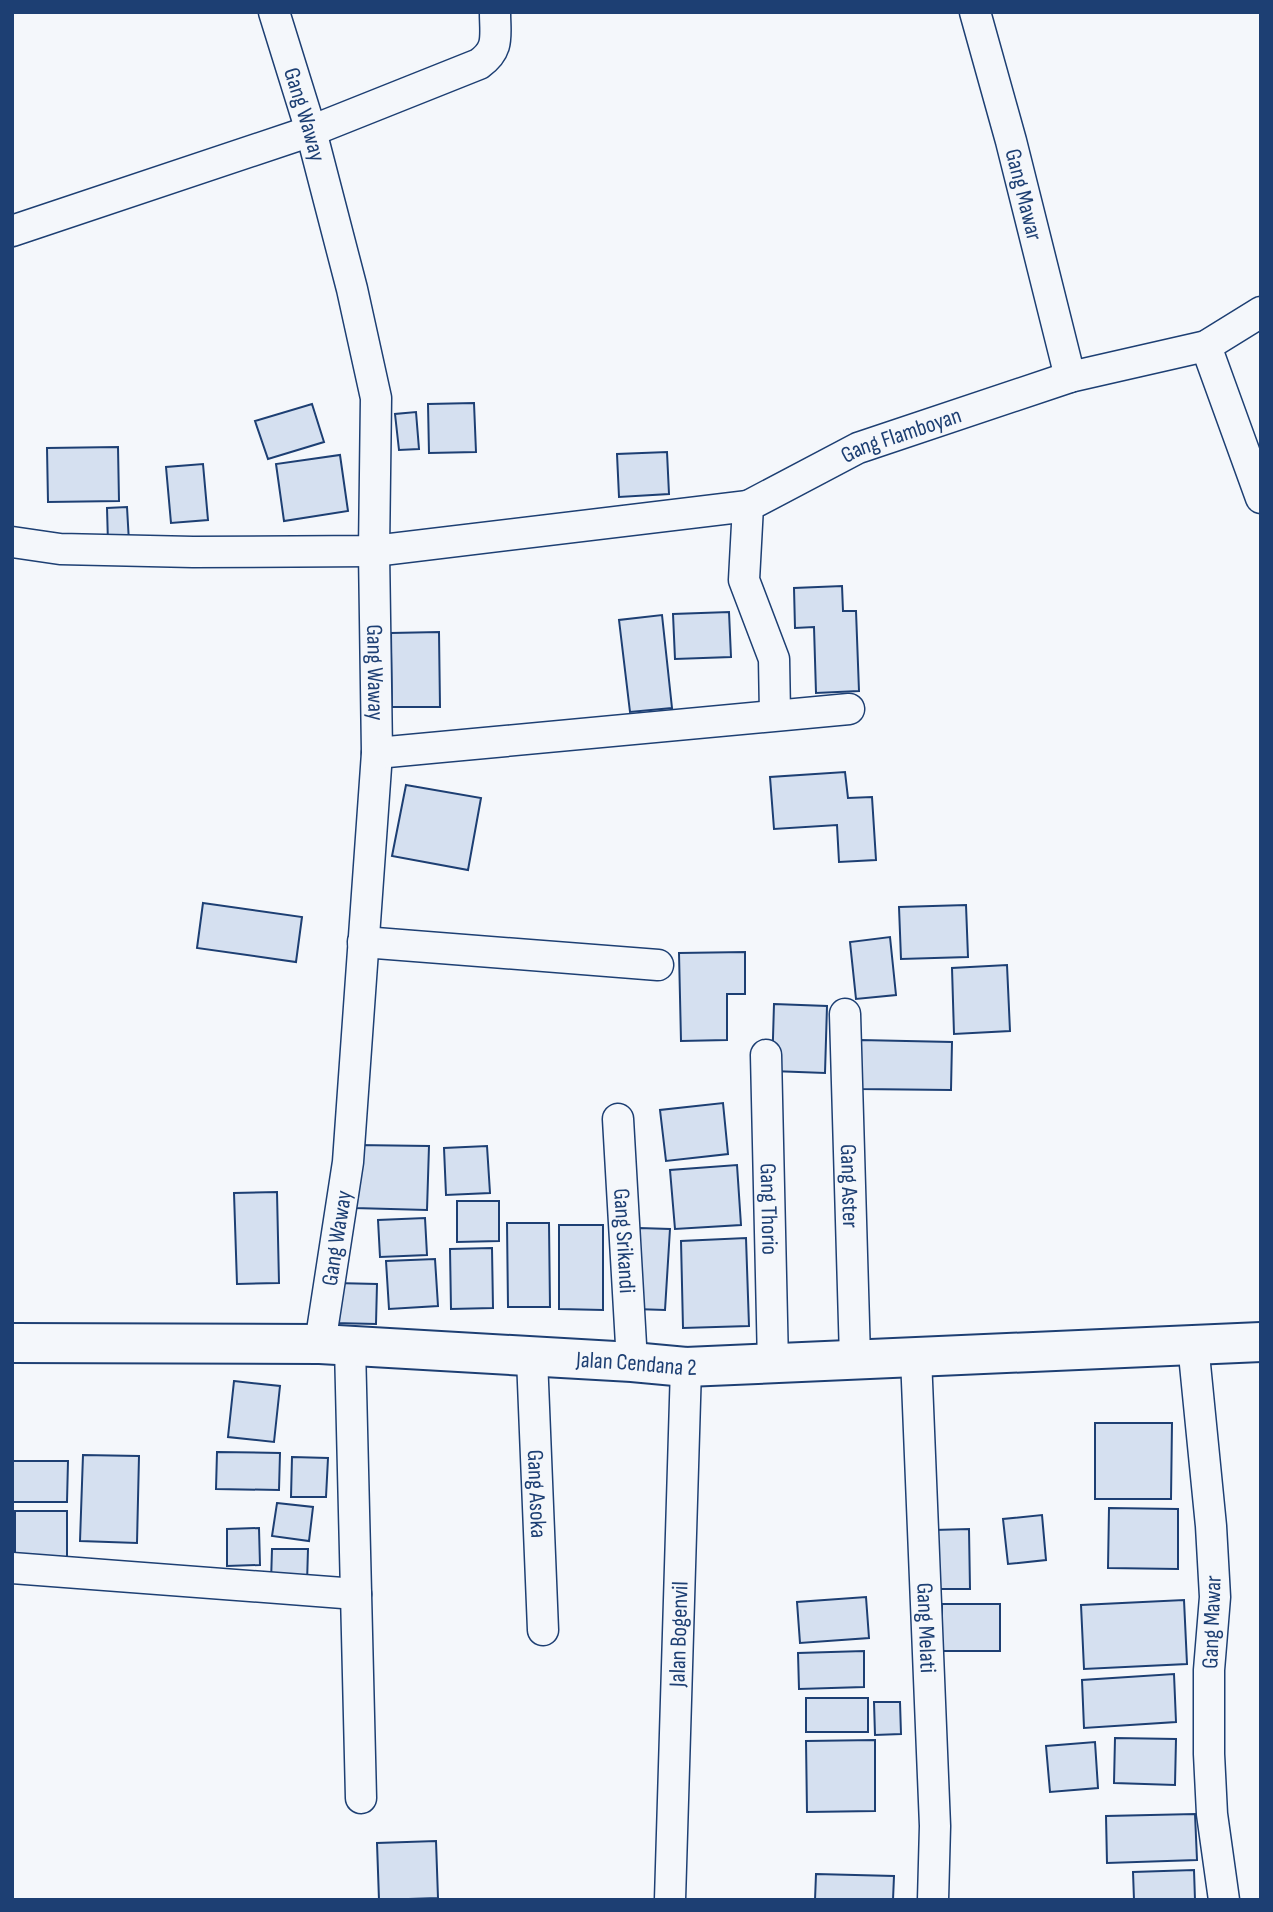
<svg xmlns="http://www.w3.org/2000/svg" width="1273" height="1912" viewBox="0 0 1273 1912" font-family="'Sofia Sans Condensed',sans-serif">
<rect width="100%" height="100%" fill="#f4f7fb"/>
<path fill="#d5e0f0" stroke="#1d3f73" stroke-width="2" d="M 474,403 L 476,452 L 429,453 L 428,404 Z
M 312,404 L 324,442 L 268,459 L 255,421 Z
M 416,412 L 419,449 L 399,450 L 395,414 Z
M 118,447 L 119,501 L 48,502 L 47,448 Z
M 667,452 L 669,494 L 619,497 L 617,454 Z
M 340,455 L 348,511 L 284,521 L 276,464 Z
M 203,464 L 208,520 L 171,523 L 166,467 Z
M 127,507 L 129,542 L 108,543 L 107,508 Z
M 842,586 L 843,611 L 856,611 L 859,691 L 816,693 L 814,627 L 795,628 L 794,588 Z
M 729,612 L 731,657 L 675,659 L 673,614 Z
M 662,615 L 672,708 L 630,712 L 619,620 Z
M 439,632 L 440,707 L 392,707 L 391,633 Z
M 845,772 L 848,798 L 872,797 L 876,860 L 839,862 L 837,825 L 774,829 L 770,777 Z
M 406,785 L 481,798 L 468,870 L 392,856 Z
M 203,903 L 302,917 L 296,962 L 197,948 Z
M 966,905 L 968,957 L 901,959 L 899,907 Z
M 890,937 L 896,995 L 856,999 L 850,942 Z
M 745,952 L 745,994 L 727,994 L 727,1040 L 681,1041 L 679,953 Z
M 1007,965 L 1010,1031 L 954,1034 L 952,968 Z
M 774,1004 L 827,1006 L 825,1073 L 772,1071 Z
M 860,1040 L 952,1042 L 951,1090 L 859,1089 Z
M 723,1103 L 728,1154 L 666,1161 L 660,1110 Z
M 356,1145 L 429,1146 L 427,1210 L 354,1208 Z
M 487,1146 L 490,1193 L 446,1195 L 444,1148 Z
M 737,1165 L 741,1225 L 675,1229 L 670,1170 Z
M 277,1192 L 279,1283 L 237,1284 L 234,1193 Z
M 457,1201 L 499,1201 L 499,1241 L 457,1242 Z
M 425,1218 L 427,1255 L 380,1257 L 378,1220 Z
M 507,1223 L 549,1223 L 550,1307 L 508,1307 Z
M 559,1225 L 603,1225 L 603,1310 L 559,1309 Z
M 639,1228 L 670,1229 L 665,1310 L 635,1309 Z
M 746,1238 L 749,1326 L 683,1328 L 681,1241 Z
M 492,1248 L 493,1308 L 451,1309 L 450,1249 Z
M 435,1259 L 438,1306 L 389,1309 L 386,1261 Z
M 335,1283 L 377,1284 L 376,1324 L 334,1323 Z
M 234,1381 L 280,1386 L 274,1442 L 228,1437 Z
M 1095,1423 L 1172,1423 L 1171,1499 L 1095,1499 Z
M 217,1452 L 280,1453 L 279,1490 L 216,1489 Z
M 83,1455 L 139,1456 L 137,1543 L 80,1541 Z
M 292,1457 L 328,1458 L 326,1497 L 291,1497 Z
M 13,1461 L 68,1461 L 67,1502 L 13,1502 Z
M 277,1503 L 313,1507 L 309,1541 L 272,1536 Z
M 1109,1508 L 1178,1509 L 1178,1569 L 1108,1568 Z
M 15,1511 L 67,1511 L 67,1559 L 15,1559 Z
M 1042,1515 L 1046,1560 L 1008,1564 L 1003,1519 Z
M 259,1528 L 260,1565 L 227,1566 L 227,1529 Z
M 969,1529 L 970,1589 L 935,1589 L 934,1530 Z
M 272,1549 L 308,1549 L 307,1583 L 271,1582 Z
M 866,1597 L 869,1638 L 800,1643 L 797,1602 Z
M 1184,1600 L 1187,1664 L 1084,1669 L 1081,1605 Z
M 942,1604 L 1000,1604 L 1000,1651 L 942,1651 Z
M 864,1651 L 864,1687 L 799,1689 L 798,1653 Z
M 1174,1674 L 1176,1722 L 1084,1728 L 1082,1680 Z
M 806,1698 L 868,1698 L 868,1732 L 806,1732 Z
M 874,1702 L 900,1702 L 901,1734 L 875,1735 Z
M 1115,1738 L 1176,1739 L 1175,1785 L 1114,1783 Z
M 875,1740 L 875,1811 L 807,1812 L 806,1741 Z
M 1095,1742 L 1098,1788 L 1050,1792 L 1046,1746 Z
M 1195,1814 L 1197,1860 L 1107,1863 L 1106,1816 Z
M 436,1841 L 438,1898 L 379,1900 L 377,1843 Z
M 1194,1870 L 1195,1900 L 1134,1900 L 1133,1872 Z
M 816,1874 L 894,1876 L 893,1900 L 815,1900 Z"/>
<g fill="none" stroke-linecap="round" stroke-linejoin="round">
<g stroke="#1d3f73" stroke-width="33">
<g id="street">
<path id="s1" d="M 274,12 L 311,131 L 352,289 L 376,398 L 374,551 L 377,753 L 348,1162 L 320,1344"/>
<path id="s2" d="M 975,12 L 1011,141 L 1070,377"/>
<path d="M 12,231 L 311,131 L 479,64 C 500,49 495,36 495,12"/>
<path d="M 1206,346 L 1261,498"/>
<path d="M 12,542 L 60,549 L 193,552 L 374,551 L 748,506"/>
<path id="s3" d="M 775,714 L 774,659 L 744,580 L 748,506 L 858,448 L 1070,377 L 1206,346 L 1261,312"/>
<path d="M 377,753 L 849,709"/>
<path d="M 363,942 L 658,965"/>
<path id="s4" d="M 845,1014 L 855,1358"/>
<path id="s5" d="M 766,1055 L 773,1364"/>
<path id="s6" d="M 618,1119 L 632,1362"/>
<path d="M 1193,1344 L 1211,1526 L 1215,1597 L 1209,1670 L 1209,1754 L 1212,1814 L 1224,1900"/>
<path d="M 350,1347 L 361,1798"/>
<path id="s7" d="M 916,1357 L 935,1826 L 933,1900"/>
<path id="s8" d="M 532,1358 L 543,1630"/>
<path d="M 12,1568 L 356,1594"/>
<path id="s9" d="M 670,1900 L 686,1367"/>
</g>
</g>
<g stroke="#1d3f73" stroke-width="42">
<g id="secondary">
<path id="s10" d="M 12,1343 L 320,1344 L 632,1362 L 686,1367 L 1261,1342"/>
</g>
</g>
<use href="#street" stroke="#f4f7fb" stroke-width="30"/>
<use href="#secondary" stroke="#f4f7fb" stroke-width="38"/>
</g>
<g text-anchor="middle" stroke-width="5" stroke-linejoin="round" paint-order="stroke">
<g font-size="23" fill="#1d3f73" stroke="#f4f7fb">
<text dy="8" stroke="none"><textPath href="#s1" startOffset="107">Gang Waway</textPath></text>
<text dy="8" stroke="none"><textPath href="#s2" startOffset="189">Gang Mawar</textPath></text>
<text dy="8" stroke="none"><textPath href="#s3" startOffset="383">Gang Flamboyan</textPath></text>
<text dy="8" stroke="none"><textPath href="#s1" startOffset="674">Gang Waway</textPath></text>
<text dy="8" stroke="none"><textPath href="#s4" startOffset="172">Gang Aster</textPath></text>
<text dy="8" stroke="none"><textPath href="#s5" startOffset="154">Gang Thorio</textPath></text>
<text transform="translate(336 1238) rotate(-81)" y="8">Gang Waway</text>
<text dy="8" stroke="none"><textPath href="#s6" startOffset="122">Gang Srikandi</textPath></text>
<text dy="8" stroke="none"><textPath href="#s10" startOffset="625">Jalan Cendana 2</textPath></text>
<text dy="8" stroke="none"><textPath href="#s8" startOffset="136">Gang Asoka</textPath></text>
<text transform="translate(1211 1622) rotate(-88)" y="8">Gang Mawar</text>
<text dy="8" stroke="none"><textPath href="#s7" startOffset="271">Gang Melati</textPath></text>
<text dy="8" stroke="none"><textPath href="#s9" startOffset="266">Jalan Bogenvil</textPath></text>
</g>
</g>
<rect width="1273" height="1912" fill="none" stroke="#1d3f73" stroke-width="28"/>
</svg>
